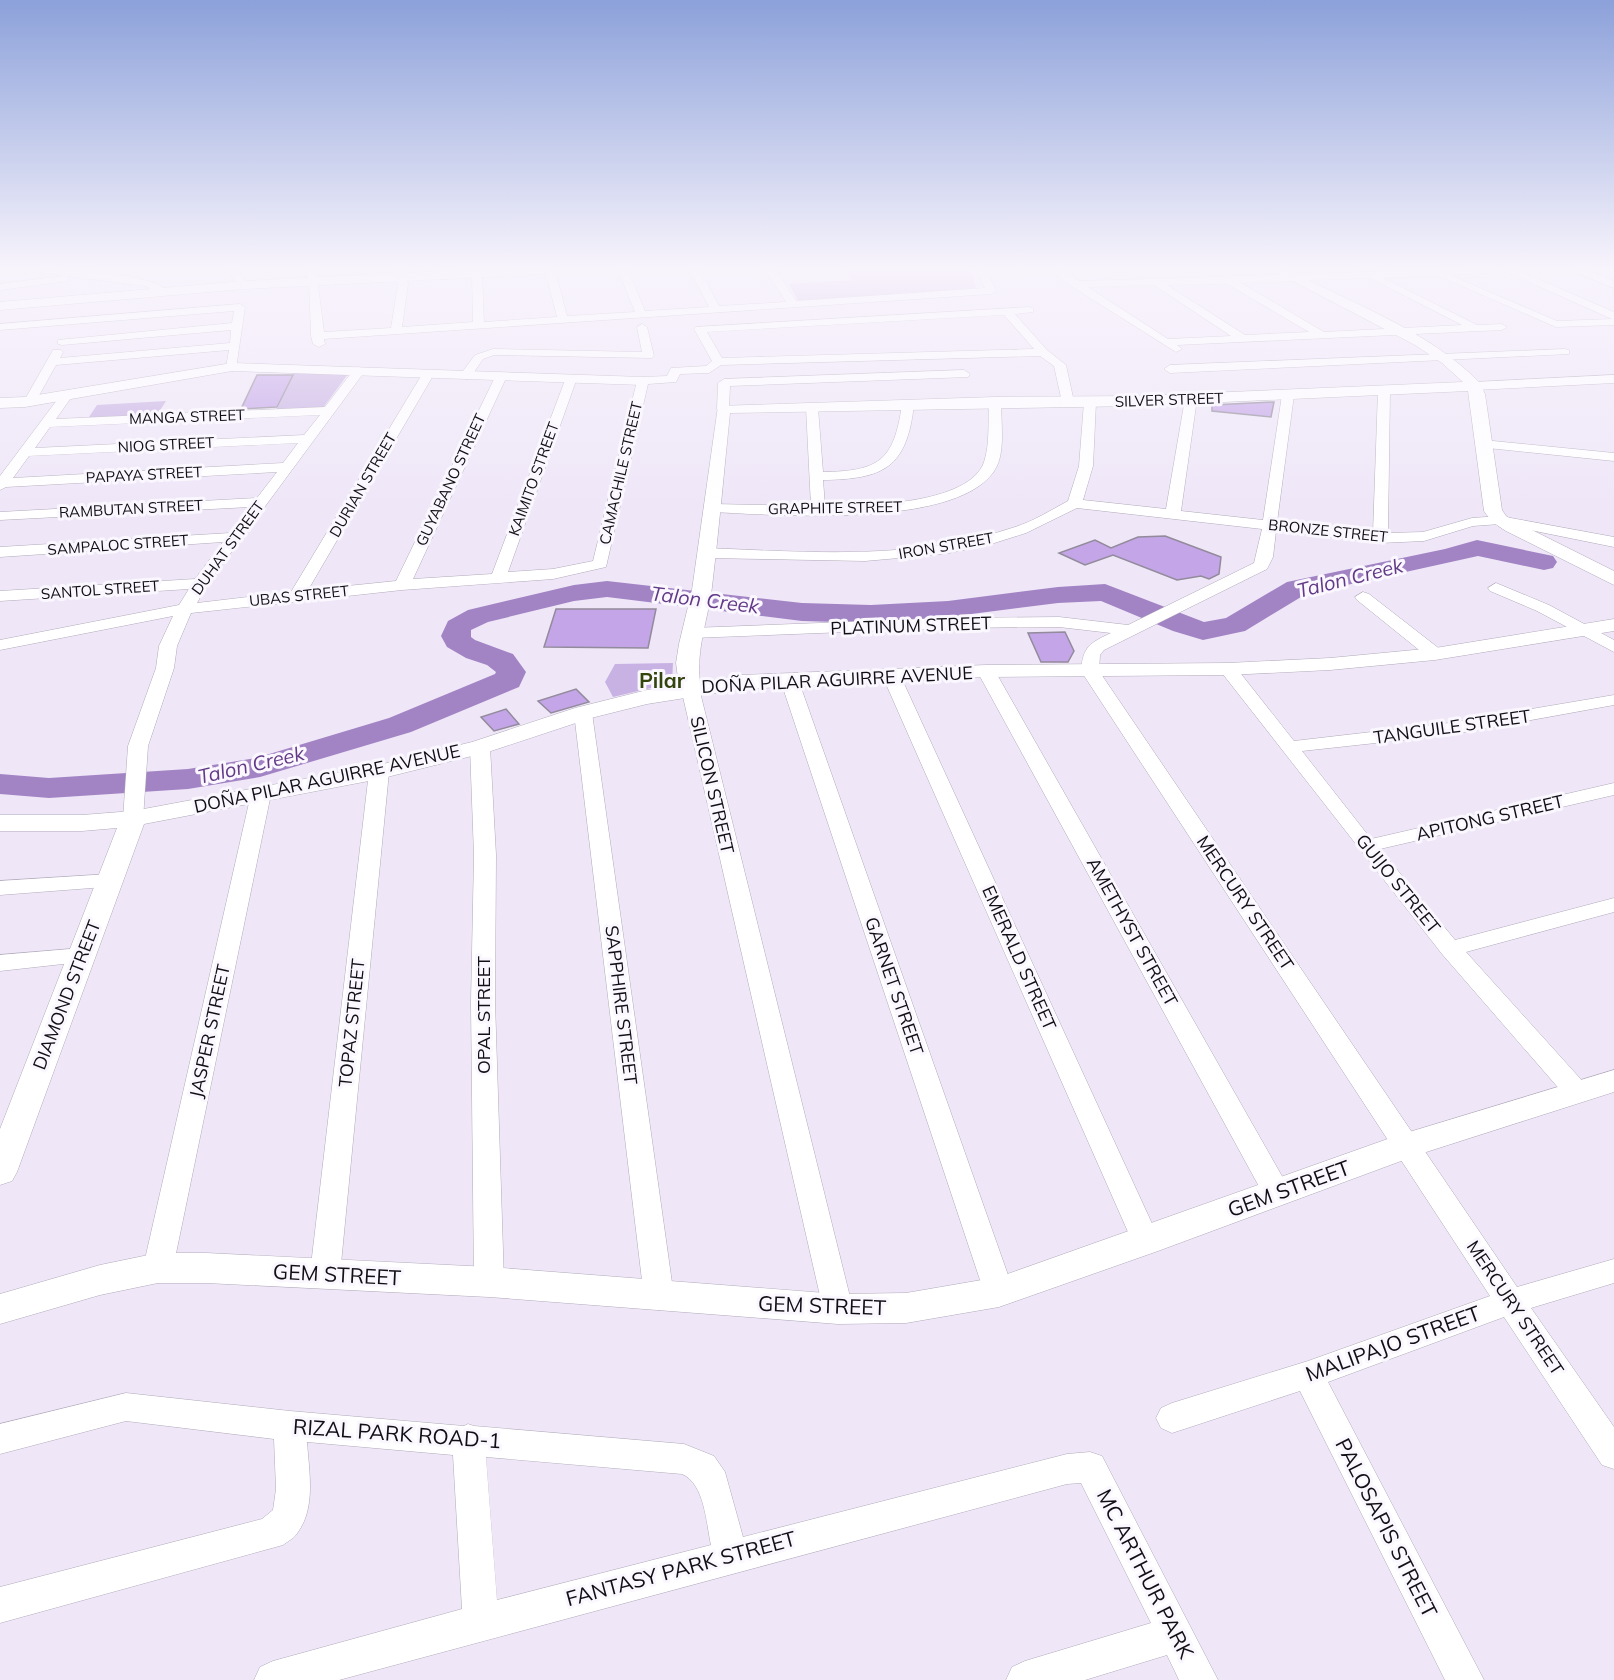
<svg xmlns="http://www.w3.org/2000/svg" width="1614" height="1680" viewBox="0 0 1614 1680" font-family="Mulish,sans-serif">
<rect width="100%" height="100%" fill="#efe7f8"/>
<path fill="#c8b2e3" d="M 845,270 L 971,270 L 977,291 L 798,301 L 789,284 L 852,280 Z
M 294,371 L 348,374 L 323,408 L 276,411 Z
M 166,401 L 156,417 L 87,420 L 97,405 Z
M 673,663 L 672,683 L 613,697 L 605,682 L 615,664 Z"/>
<g fill="none" stroke-linecap="round" stroke-linejoin="round">
<path fill="#a284c4" fill-rule="evenodd" d="M 1477,540 L 1553,556 L 1557,562 L 1553,568 L 1544,570 L 1478,556 L 1306,594 L 1245,631 L 1203,640 L 1173,631 L 1101,601 L 1058,603 L 948,617 L 871,623 L 802,621 L 607,597 L 574,601 L 488,622 L 471,630 L 471,637 L 475,640 L 513,654 L 526,672 L 519,687 L 411,732 L 260,777 L 188,789 L 49,798 L 0,794 L 0,774 L 49,778 L 188,769 L 256,758 L 389,718 L 495,674 L 496,672 L 487,665 L 466,658 L 447,647 L 441,636 L 448,621 L 468,610 L 574,585 L 607,581 L 802,603 L 871,605 L 948,601 L 1058,587 L 1105,584 L 1204,622 L 1226,618 L 1287,582 L 1445,549 Z"/>
</g>
<path fill="#c4a5e8" stroke="#928b9b" stroke-width="1.5" d="M 257,375 L 293,375 L 277,407 L 241,409 Z
M 1274,402 L 1271,417 L 1212,411 L 1212,405 Z
M 1165,536 L 1221,557 L 1219,574 L 1209,579 L 1201,576 L 1177,580 L 1113,555 L 1085,565 L 1059,553 L 1095,540 L 1111,548 L 1138,537 Z
M 556,609 L 656,609 L 648,648 L 544,647 Z
M 1065,632 L 1074,651 L 1068,662 L 1041,662 L 1028,633 Z
M 576,689 L 589,702 L 551,713 L 538,701 Z
M 506,709 L 519,724 L 494,731 L 481,717 Z"/>
<g fill="none" stroke-linecap="round" stroke-linejoin="round">
<g stroke="#b1aaba" stroke-width="1">
<path id="minor" d="M 38,270 C 68,270 148,272 168,291 L 163,294 L 145,286 L 43,273 Z
M 224,270 L 237,270 L 249,285 L 240,287 L 233,277 Z
M 306,270 L 316,270 L 324,332 L 391,328 L 398,284 L 394,270 L 404,270 L 408,284 L 402,327 L 473,322 L 472,274 L 477,271 L 482,274 L 484,322 L 557,317 L 545,270 L 555,270 L 567,316 L 635,312 L 618,270 L 628,270 L 645,311 L 709,307 L 690,270 L 700,270 L 719,306 L 786,302 L 766,270 L 776,270 L 796,301 L 985,288 L 976,270 L 986,270 L 996,291 L 991,294 L 324,339 L 325,344 L 319,347 L 313,344 L 311,336 L 309,282 Z
M 1051,270 L 1063,270 L 1079,281 C 1216,278 1354,270 1492,270 L 1487,273 L 1450,275 L 1557,321 L 1612,319 L 1502,270 L 1517,270 L 1614,312 L 1614,325 L 1556,327 L 1437,275 L 1383,278 L 1477,325 L 1502,324 L 1507,327 L 1502,330 L 1177,345 L 1182,349 L 1176,352 L 1071,286 ZM 1370,278 L 1462,325 L 1324,332 L 1241,283 ZM 1227,284 L 1309,332 L 1245,335 L 1167,285 ZM 1154,285 L 1231,336 L 1168,339 L 1088,287 Z
M 1571,270 L 1586,270 L 1614,281 L 1614,288 Z
M 64,276 L 68,277 L 68,281 L 0,290 L 0,284 Z
M 240,304 L 245,307 L 236,369 L 232,371 L 226,367 L 229,350 L 56,365 L 36,401 L 30,405 L 24,401 L 53,350 L 61,350 L 63,352 L 60,358 L 230,343 L 231,330 L 62,345 L 58,344 L 58,340 L 232,323 L 234,311 L 0,330 L 0,324 Z
M 1029,307 L 1033,308 L 1033,312 L 1015,314 L 1047,350 L 1066,365 L 1074,402 L 1072,405 L 1064,405 L 1062,402 L 1054,366 L 1040,356 L 721,365 L 709,373 L 680,374 L 676,382 L 648,384 L 606,567 L 553,579 L 402,590 L 191,613 L 177,646 L 174,668 L 148,746 L 143,819 L 140,823 L 133,825 L 126,823 L 123,819 L 128,746 L 156,668 L 159,646 L 173,616 L 0,650 L 0,640 L 179,605 L 189,589 L 0,601 L 0,591 L 195,579 L 223,542 L 0,557 L 0,547 L 230,533 L 250,507 L 0,520 L 0,512 L 257,498 L 277,472 L 6,487 L 0,490 L 0,476 L 63,392 L 71,392 L 73,395 L 56,419 L 325,407 L 355,368 L 359,367 L 365,371 L 207,585 L 197,603 L 291,592 L 424,371 L 432,371 L 434,374 L 308,590 L 396,581 L 497,373 L 501,372 L 507,376 L 413,579 L 492,574 L 567,375 L 575,375 L 577,378 L 508,572 L 553,569 L 593,561 L 637,381 L 643,377 L 667,376 L 671,368 L 706,366 L 712,361 L 694,329 L 696,327 ZM 1004,315 L 1034,349 L 722,358 L 707,332 ZM 320,415 L 304,435 L 35,448 L 50,427 ZM 298,443 L 283,463 L 13,478 L 29,456 Z
M 642,324 L 647,327 L 654,356 L 652,358 L 494,355 L 483,359 L 470,378 L 466,379 L 460,375 L 475,355 L 493,349 L 642,352 L 637,327 Z
M 1565,349 L 1569,350 L 1569,354 L 1170,373 L 1164,369 L 1170,365 Z
M 964,370 L 970,374 L 968,377 L 730,386 L 729,409 L 723,413 L 717,409 L 718,383 L 724,379 Z
M 1614,375 L 1614,383 L 1475,390 L 1469,386 L 1475,382 Z
M 1384,387 L 1390,391 L 1388,533 L 1423,532 L 1472,518 L 1500,516 L 1614,537 L 1614,547 L 1500,524 L 1473,526 L 1424,541 L 1380,543 L 1276,531 L 1273,557 L 1267,569 L 1104,650 L 1100,655 L 1099,671 L 1517,1287 L 1614,1259 L 1614,1283 L 1531,1308 L 1614,1427 L 1614,1469 L 1602,1465 L 1504,1317 L 1328,1382 L 1484,1680 L 1445,1680 L 1300,1391 L 1172,1433 L 1161,1428 L 1156,1418 L 1161,1408 L 1172,1403 L 1308,1361 L 1490,1296 L 1081,671 C 1083,646 1090,643 1111,633 L 1059,627 L 948,628 L 692,638 L 686,637 L 684,633 L 686,629 L 692,628 L 948,618 L 1059,617 L 1128,625 L 1254,563 L 1262,529 L 1077,508 L 1026,533 L 988,545 L 944,554 L 865,561 L 706,558 L 698,553 L 706,548 C 809,552 916,561 1015,527 C 1034,521 1051,510 1068,501 L 1079,466 L 1084,402 L 1090,398 L 1096,402 L 1093,466 L 1083,500 L 1166,509 L 1185,399 L 1191,395 L 1197,399 L 1181,511 L 1263,520 L 1282,395 L 1288,391 L 1294,395 L 1277,522 L 1373,533 L 1378,391 Z
M 995,398 L 1001,402 C 1001,421 1005,449 997,466 C 966,530 774,515 712,512 L 705,508 L 712,504 L 811,506 L 806,408 L 812,404 L 818,408 L 823,472 C 878,471 894,462 902,404 L 908,400 L 914,404 C 907,468 884,479 823,480 L 825,506 C 863,506 969,505 984,462 C 990,444 988,421 989,402 Z
M 1483,440 L 1614,453 L 1614,461 L 1478,447 L 1476,444 Z
M 1496,583 L 1549,605 L 1614,640 L 1614,652 L 1537,611 L 1490,591 L 1488,588 Z
M 1363,592 L 1369,594 L 1441,650 L 1444,654 L 1441,658 L 1429,658 L 1357,600 L 1355,597 Z
M 1228,664 L 1234,665 L 1294,741 L 1449,723 L 1614,695 L 1614,705 L 1449,735 L 1302,751 L 1371,839 L 1614,783 L 1614,795 L 1380,849 L 1455,940 L 1614,898 L 1614,912 L 1466,952 L 1586,1085 L 1590,1092 L 1586,1099 L 1577,1101 L 1568,1099 L 1442,954 L 1222,673 L 1219,669 L 1222,665 Z
M 986,666 L 992,667 L 995,671 L 1287,1185 L 1291,1193 L 1287,1201 L 1277,1204 L 1267,1201 L 977,671 L 980,667 Z
M 891,670 L 897,671 L 900,675 L 1160,1241 L 1156,1249 L 1146,1253 L 1136,1249 L 1132,1241 L 882,675 L 885,671 Z
M 789,674 L 795,675 L 798,679 L 1014,1292 L 1010,1301 L 999,1304 L 988,1301 L 984,1292 L 780,679 L 783,675 Z
M 690,683 L 696,684 L 699,688 L 853,1309 L 849,1318 L 838,1322 L 827,1318 L 823,1309 L 681,688 L 684,684 Z
M 583,707 L 590,709 L 592,713 L 674,1297 L 670,1306 L 659,1310 L 648,1306 L 644,1297 L 574,713 L 576,709 Z
M 480,741 L 487,743 L 490,747 L 496,855 L 495,1002 L 504,1282 L 499,1291 L 489,1294 L 479,1291 L 474,1282 L 471,1002 L 474,855 L 470,747 L 473,743 Z
M 379,766 L 386,768 L 389,772 L 340,1274 L 335,1283 L 325,1286 L 315,1283 L 310,1274 L 369,772 L 372,768 Z
M 261,788 L 268,790 L 271,794 L 173,1268 L 168,1277 L 158,1280 L 148,1277 L 143,1268 L 251,794 L 254,790 Z
M 110,874 L 118,876 L 121,881 L 118,886 L 0,895 L 0,881 Z
M 82,948 L 90,951 L 94,956 L 90,961 L 0,971 L 0,955 Z
M 126,1393 L 290,1411 L 464,1426 L 468,1424 L 474,1426 L 684,1444 L 714,1456 L 725,1472 L 743,1537 L 1067,1454 L 1090,1452 L 1102,1456 L 1218,1680 L 1179,1680 L 1167,1655 L 1085,1680 L 1006,1680 L 1012,1667 L 1025,1661 L 1151,1623 L 1081,1483 L 1067,1484 L 339,1680 L 254,1680 L 260,1667 L 273,1661 L 462,1609 L 453,1455 L 307,1442 C 309,1471 316,1507 298,1532 C 295,1538 288,1541 283,1545 L 0,1623 L 0,1587 L 262,1519 L 273,1510 L 276,1489 L 274,1439 L 126,1421 L 0,1454 L 0,1424 ZM 486,1457 L 682,1474 C 705,1484 706,1523 711,1545 L 497,1600 Z"/>
</g>
<g stroke="#b1aaba" stroke-width="1">
<path id="tertiary" d="M 462,270 L 550,270 L 544,274 L 244,289 L 0,310 L 0,302 L 244,281 Z
M 1272,270 L 1288,270 C 1353,304 1428,330 1480,383 C 1483,386 1482,389 1485,394 L 1502,510 L 1506,516 L 1518,523 L 1614,571 L 1614,585 L 1506,531 C 1496,525 1490,520 1484,511 L 1468,391 L 1136,406 L 730,413 C 724,471 719,529 712,587 C 708,620 696,648 700,682 L 742,675 L 986,665 L 1228,663 L 1330,658 L 1435,648 L 1614,619 L 1614,631 L 1435,660 L 1330,670 L 1228,675 L 986,677 L 742,689 L 647,704 L 591,718 L 488,752 L 379,779 L 144,824 L 17,1172 L 12,1181 L 0,1185 L 0,1129 L 117,828 L 82,831 L 0,831 L 0,815 L 82,815 L 133,811 L 379,765 L 472,742 L 575,708 L 647,690 L 679,685 L 676,663 L 679,644 L 692,590 L 718,406 L 995,397 L 1136,396 L 1463,382 L 1442,363 L 1415,345 Z
M 232,363 L 643,377 L 650,381 L 643,385 L 232,371 L 25,407 L 0,408 L 0,398 L 25,397 Z
M 1614,1070 L 1614,1092 L 1420,1154 L 1158,1251 L 999,1307 L 906,1323 L 838,1324 L 489,1297 L 206,1283 L 158,1283 L 100,1295 L 0,1324 L 0,1294 L 100,1265 L 158,1253 L 206,1253 L 489,1267 L 838,1294 L 906,1293 L 999,1277 L 1396,1136 Z"/>
</g>
<use href="#minor" fill="#fff" fill-rule="evenodd"/>
<use href="#tertiary" fill="#fff" fill-rule="evenodd"/>
</g>
<linearGradient id="sky" x2="0" y2="1"><stop stop-color="#8ca1da"/><stop offset="0.53" stop-color="#f8f4fc"/><stop offset="1" stop-color="#f8f4fc" stop-opacity="0"/></linearGradient>
<rect width="1614" height="506" fill="url(#sky)"/>
<g text-anchor="middle" stroke-width="6" stroke-linejoin="round" paint-order="stroke">
<g font-size="15" fill="#110f15" stroke="#faf7fe">
<text transform="translate(1169 400) rotate(-2)" y="5">SILVER STREET</text>
<text transform="translate(187 417) rotate(-2)" y="5">MANGA STREET</text>
<text transform="translate(166 445) rotate(-3)" y="5">NIOG STREET</text>
<text transform="translate(621 473) rotate(-77)" y="5">CAMACHILE STREET</text>
<text transform="translate(144 475) rotate(-3)" y="5">PAPAYA STREET</text>
<text transform="translate(534 479) rotate(-70)" y="5">KAIMITO STREET</text>
<text transform="translate(451 480) rotate(-65)" y="5">GUYABANO STREET</text>
<text transform="translate(363 485) rotate(-60)" y="5">DURIAN STREET</text>
<text transform="translate(835 508) rotate(-1)" y="5">GRAPHITE STREET</text>
<text transform="translate(131 509) rotate(-3)" y="5">RAMBUTAN STREET</text>
<text transform="translate(1328 531) rotate(6)" y="5">BRONZE STREET</text>
<text transform="translate(118 545) rotate(-4)" y="5">SAMPALOC STREET</text>
<text transform="translate(946 546) rotate(-10)" y="5">IRON STREET</text>
<text transform="translate(228 548) rotate(-54)" y="5">DUHAT STREET</text>
<text transform="translate(100 590) rotate(-4)" y="5">SANTOL STREET</text>
<text transform="translate(299 596) rotate(-6)" y="5">UBAS STREET</text>
</g>
<g font-size="18" fill="#110f15" stroke="#faf7fe">
<text transform="translate(911 626) rotate(-2)" y="6">PLATINUM STREET</text>
<text transform="translate(837 680) rotate(-3)" y="6">DOÑA PILAR AGUIRRE AVENUE</text>
<text transform="translate(1452 727) rotate(-8)" y="6">TANGUILE STREET</text>
<text transform="translate(327 779) rotate(-12)" y="6">DOÑA PILAR AGUIRRE AVENUE</text>
<text transform="translate(712 785) rotate(77)" y="6">SILICON STREET</text>
<text transform="translate(1490 818) rotate(-13)" y="6">APITONG STREET</text>
<text transform="translate(1398 884) rotate(51)" y="6">GUIJO STREET</text>
<text transform="translate(1245 903) rotate(56)" y="6">MERCURY STREET</text>
<text transform="translate(1132 932) rotate(61)" y="6">AMETHYST STREET</text>
<text transform="translate(1019 958) rotate(66)" y="6">EMERALD STREET</text>
<text transform="translate(894 986) rotate(71)" y="6">GARNET STREET</text>
<text transform="translate(67 995) rotate(-69)" y="6">DIAMOND STREET</text>
<text transform="translate(621 1005) rotate(83)" y="6">SAPPHIRE STREET</text>
<text transform="translate(484 1015) rotate(-90)" y="6">OPAL STREET</text>
<text transform="translate(352 1023) rotate(-84)" y="6">TOPAZ STREET</text>
<text transform="translate(210 1031) rotate(-78)" y="6">JASPER STREET</text>
<text transform="translate(1515 1308) rotate(56)" y="6">MERCURY STREET</text>
</g>
<g font-size="20" font-style="italic" fill="#613987" stroke="#faf7fe">
<text transform="translate(1350 578) rotate(-14)" y="7">Talon Creek</text>
<text transform="translate(705 600) rotate(7)" y="7">Talon Creek</text>
<text transform="translate(251 765) rotate(-13)" y="7">Talon Creek</text>
</g>
<g font-size="21" font-weight="bold" fill="#33440d" stroke="#faf7fe">
<text x="662" y="688">Pilar</text>
</g>
<g font-size="21" fill="#110f15" stroke="#faf7fe">
<text transform="translate(1289 1189) rotate(-20)" y="7">GEM STREET</text>
<text transform="translate(337 1275) rotate(3)" y="7">GEM STREET</text>
<text transform="translate(822 1306) rotate(2)" y="7">GEM STREET</text>
<text transform="translate(1393 1344) rotate(-20)" y="7">MALIPAJO STREET</text>
<text transform="translate(397 1434) rotate(4)" y="7">RIZAL PARK ROAD-1</text>
<text transform="translate(1386 1528) rotate(63)" y="7">PALOSAPIS STREET</text>
<text transform="translate(681 1569) rotate(-15)" y="7">FANTASY PARK STREET</text>
<text transform="translate(1145 1574) rotate(63)" y="7">MC ARTHUR PARK</text>
</g>
</g>
</svg>
